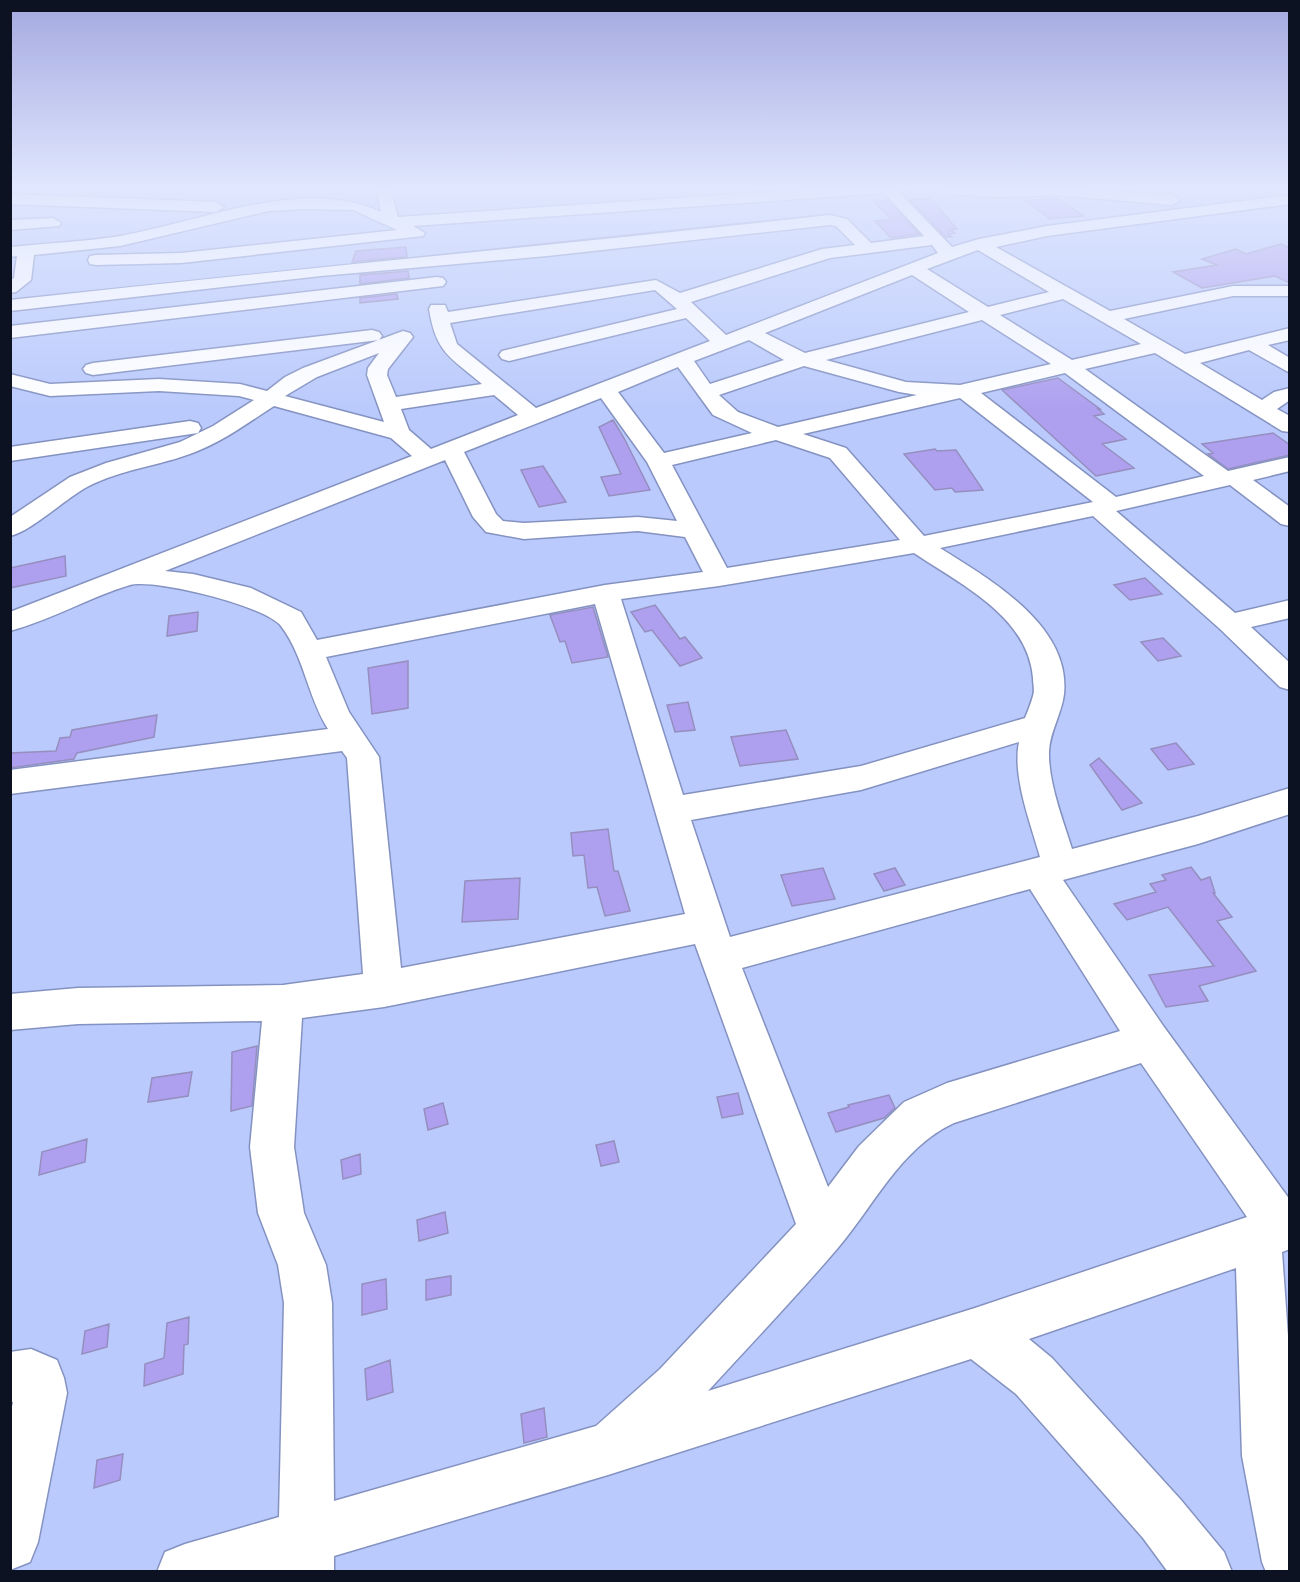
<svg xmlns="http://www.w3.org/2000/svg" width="1300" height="1582" viewBox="0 0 1300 1582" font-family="'Golos Text',sans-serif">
<rect width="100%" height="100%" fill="#bacafc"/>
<path fill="#aea0ef" stroke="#958ebf" stroke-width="1.5" d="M 1056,198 L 1084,216 L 1050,219 L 1026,201 Z
M 931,199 L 957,229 L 950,230 L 955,233 L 948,234 L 952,237 L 946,237 L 910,200 Z
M 888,200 L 919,234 L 891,238 L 875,221 L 892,220 L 873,201 Z
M 1281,244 L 1290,248 L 1290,283 L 1275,276 L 1202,288 L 1173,272 L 1217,265 L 1202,259 L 1236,249 L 1246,254 Z
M 406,247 L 407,257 L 352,262 L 356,251 Z
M 408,271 L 409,278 L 360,284 L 360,275 Z
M 397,294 L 398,299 L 360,303 L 360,298 Z
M 1058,378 L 1100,409 L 1098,409 L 1104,414 L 1094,416 L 1126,439 L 1102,444 L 1134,468 L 1096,476 L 1002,390 Z
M 613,420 L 624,438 L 650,490 L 609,496 L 601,477 L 621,474 L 599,427 Z
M 1273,433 L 1290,445 L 1290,455 L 1228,469 L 1208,454 L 1213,453 L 1202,444 Z
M 935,449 L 937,451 L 956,450 L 983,490 L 955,492 L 952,488 L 935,490 L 904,454 Z
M 543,466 L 566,502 L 539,507 L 521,470 Z
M 65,556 L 66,576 L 10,588 L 10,568 Z
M 1145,578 L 1162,594 L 1130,600 L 1114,585 Z
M 655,605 L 680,639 L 685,637 L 702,658 L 680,666 L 652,630 L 645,632 L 631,612 Z
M 593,607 L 608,657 L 572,663 L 565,641 L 560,642 L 550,615 Z
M 198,612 L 197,631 L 167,636 L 169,616 Z
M 1163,638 L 1181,656 L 1158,661 L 1141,642 Z
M 408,661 L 408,708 L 372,714 L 368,668 Z
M 688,702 L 695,730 L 675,732 L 667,705 Z
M 157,715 L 154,737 L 77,753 L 74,759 L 10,768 L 10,753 L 56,751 L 60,738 L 70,737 L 72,730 Z
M 786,730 L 798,759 L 740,766 L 731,737 Z
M 1176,743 L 1194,764 L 1168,770 L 1151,749 Z
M 1099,758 L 1142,803 L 1122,810 L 1090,765 Z
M 608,829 L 614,871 L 618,871 L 630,911 L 605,916 L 597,887 L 588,888 L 584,855 L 573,856 L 571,833 Z
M 1191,867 L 1201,880 L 1210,877 L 1215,893 L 1213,893 L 1232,917 L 1217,921 L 1256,971 L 1199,986 L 1208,1001 L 1166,1007 L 1149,975 L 1214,966 L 1168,907 L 1127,920 L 1114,904 L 1156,892 L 1150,884 L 1166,880 L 1162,875 Z
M 823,868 L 835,899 L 792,906 L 781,875 Z
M 895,868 L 905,885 L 884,891 L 874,874 Z
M 520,878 L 518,919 L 462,922 L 465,881 Z
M 257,1046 L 252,1106 L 231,1111 L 232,1052 Z
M 192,1072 L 188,1096 L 148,1102 L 152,1078 Z
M 738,1093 L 743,1114 L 722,1118 L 717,1097 Z
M 889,1095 L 895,1108 L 884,1118 L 836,1132 L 828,1113 L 849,1107 L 848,1105 Z
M 443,1103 L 448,1124 L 428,1130 L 424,1109 Z
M 87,1139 L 85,1162 L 39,1175 L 42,1152 Z
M 614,1141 L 619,1162 L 601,1166 L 596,1145 Z
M 360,1154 L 361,1174 L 343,1179 L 341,1160 Z
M 445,1212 L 448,1233 L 419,1241 L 417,1220 Z
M 451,1276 L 451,1295 L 426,1300 L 426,1280 Z
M 386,1279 L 387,1309 L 362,1315 L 362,1284 Z
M 189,1317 L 188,1344 L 184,1345 L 183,1374 L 144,1386 L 145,1364 L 164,1358 L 167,1323 Z
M 109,1324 L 107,1347 L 82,1354 L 85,1331 Z
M 390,1360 L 393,1392 L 367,1400 L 365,1369 Z
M 544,1408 L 547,1437 L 524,1443 L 521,1414 Z
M 123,1454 L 120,1480 L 94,1488 L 97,1460 Z"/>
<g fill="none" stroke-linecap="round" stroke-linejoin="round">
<g stroke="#8492c1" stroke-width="3">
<path id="minor" d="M 376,187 L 390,187 L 398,217 L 842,187 L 909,187 L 907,190 L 899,192 L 952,247 L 979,239 L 1047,226 L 1290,195 L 1290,204 L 1047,236 L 996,247 L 1110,311 L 1233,286 L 1290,286 L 1290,296 L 1233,296 L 1124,319 L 1185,354 L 1290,328 L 1290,340 L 1268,345 L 1290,358 L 1290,373 L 1249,350 L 1200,363 L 1262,400 L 1274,392 L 1290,388 L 1290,400 L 1277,409 L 1290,416 L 1290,432 L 1282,431 L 1155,353 L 1085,369 L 1228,471 L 1290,457 L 1290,471 L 1253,480 L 1290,507 L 1290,526 L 1281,524 L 1230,485 L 1116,511 L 1235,613 L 1290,600 L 1290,618 L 1251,627 L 1290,663 L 1290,690 L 1280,687 L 1220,629 L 1093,516 L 940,548 C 989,579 1071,625 1064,694 C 1062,713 1050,731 1049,751 C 1048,782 1063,820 1072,849 L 1198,816 L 1290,788 L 1290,814 L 1198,844 L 1063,880 L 1164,1027 L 1290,1200 L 1290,1249 L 1282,1252 L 1290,1364 L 1290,1572 L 1266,1572 L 1262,1562 L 1242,1456 L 1236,1268 L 1029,1339 L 1052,1358 L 1181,1500 L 1224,1552 L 1232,1572 L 1168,1572 L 1143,1538 L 1016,1394 L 971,1359 L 608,1475 L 334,1556 L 334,1572 L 157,1572 L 165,1552 L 185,1544 L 279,1517 L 284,1303 L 278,1265 L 258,1213 L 250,1147 L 262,1021 L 78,1024 L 10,1030 L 10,994 L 78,988 L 283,985 L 363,974 L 347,758 L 342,751 L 10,794 L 10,770 L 328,729 C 308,698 304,656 281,626 C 266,606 154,578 130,585 C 89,597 52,620 10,631 L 10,612 L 412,456 L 391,438 L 274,406 C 249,422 224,441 195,452 C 160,466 121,469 87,487 C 65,499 30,532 10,536 L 10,517 L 70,477 L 106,463 L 180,442 L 213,426 L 254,400 L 239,396 L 159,391 L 50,396 L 10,386 L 10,374 L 50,384 L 159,379 L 240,384 L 267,391 L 285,377 L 303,368 L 403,331 L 410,333 L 413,337 L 388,369 L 387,375 L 396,397 L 482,384 C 450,357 436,353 429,309 L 431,305 L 445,305 L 448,312 L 656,280 L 680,293 L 822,249 L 855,245 L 836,226 L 830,225 L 547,256 L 321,276 L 10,311 L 10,300 C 283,270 557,245 830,215 L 847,219 L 871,243 L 924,236 L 884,193 L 413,226 L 425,233 L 423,236 L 181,263 L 96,265 L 90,264 L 88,260 L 90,256 L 96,255 L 181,253 L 397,230 L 353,210 L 302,209 L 269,211 L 120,246 L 34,255 L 31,280 L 16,292 L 10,293 L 10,280 L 14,278 L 17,256 L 10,257 L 10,247 C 47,243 84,242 120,236 C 201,222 302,176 381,212 ZM 932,245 L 938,253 L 726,335 L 691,302 L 830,258 ZM 978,250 L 1049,292 L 988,307 L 927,269 ZM 912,275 L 969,312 L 805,353 L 765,333 ZM 655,290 L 677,309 L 502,351 L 499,355 L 502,359 L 509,361 L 686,318 L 710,341 L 536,408 L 457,344 L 450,323 ZM 1063,299 L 1141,344 L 1072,360 L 1000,315 ZM 982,320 L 1051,364 L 960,385 L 906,382 L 826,360 ZM 749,340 L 784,360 L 710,384 L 694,361 ZM 379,353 L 368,368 L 367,375 L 384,422 L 285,396 L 317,377 ZM 804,366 L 899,392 L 917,395 L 778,427 L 738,412 L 719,395 ZM 678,367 L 713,415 L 752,433 L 664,453 L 618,392 ZM 1065,373 L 1204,476 L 1116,497 L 981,393 ZM 494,395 L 518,415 L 431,449 L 409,430 L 401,409 ZM 601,398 L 647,462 L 677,521 L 638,517 L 524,523 L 503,521 L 496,514 L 464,452 ZM 960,398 L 1093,502 L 924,536 L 846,448 L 803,434 ZM 776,440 L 830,458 L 900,540 L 727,568 L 672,465 ZM 445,460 L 473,517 L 486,532 L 524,539 L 638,531 L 685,537 L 703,572 L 605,585 L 317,640 L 301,612 L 251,588 L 193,574 L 165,571 ZM 914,553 C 960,584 1028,616 1033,678 C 1033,684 1035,690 1033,696 C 1031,703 1028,711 1025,718 L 861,766 L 683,795 L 621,599 L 719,586 ZM 595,604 L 685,914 L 401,968 L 379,757 L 349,712 L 326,657 ZM 1019,742 C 1012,777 1031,824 1040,857 L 730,937 L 691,820 L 861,790 ZM 1030,889 L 1120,1031 L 947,1083 L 904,1102 L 859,1146 L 828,1187 L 742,968 ZM 695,944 L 796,1224 L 660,1369 L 596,1426 L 334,1501 L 332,1303 L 326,1265 L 304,1213 L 294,1147 L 302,1018 L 384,1007 ZM 1141,1063 L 1247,1217 L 975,1308 L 708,1391 C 751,1344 796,1297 837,1249 C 874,1206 900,1148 954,1123 Z
M 945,187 L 997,189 L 1088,187 L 1091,190 L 1172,195 L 1180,200 L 1172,205 L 1058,195 L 997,197 L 949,194 L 942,190 Z
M 10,194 L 216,202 L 224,207 L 216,212 L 10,204 Z
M 53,218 L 61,223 L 59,226 L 10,230 L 10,220 Z
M 437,277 L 443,278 L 446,282 L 443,286 L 10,338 L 10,326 Z
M 372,330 L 379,332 L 382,336 L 379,340 L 93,375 L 86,373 L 83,369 L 86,365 L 93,363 Z
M 190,421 L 198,423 L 201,428 L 198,433 L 10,461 L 10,447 Z
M 31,1349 L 57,1360 L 64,1378 L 67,1393 L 38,1542 L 30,1562 L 10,1570 L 10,1415 L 13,1402 L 10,1402 L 10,1352 Z"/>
</g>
<use href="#minor" fill="#fff" fill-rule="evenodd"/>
</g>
<linearGradient id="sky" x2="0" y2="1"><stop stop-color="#a4a9e0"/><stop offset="0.46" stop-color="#e0e7fe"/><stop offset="1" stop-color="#e0e7fe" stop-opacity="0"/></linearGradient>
<rect width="1300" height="408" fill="url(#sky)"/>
<rect width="1300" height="1582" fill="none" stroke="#0d1223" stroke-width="24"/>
</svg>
